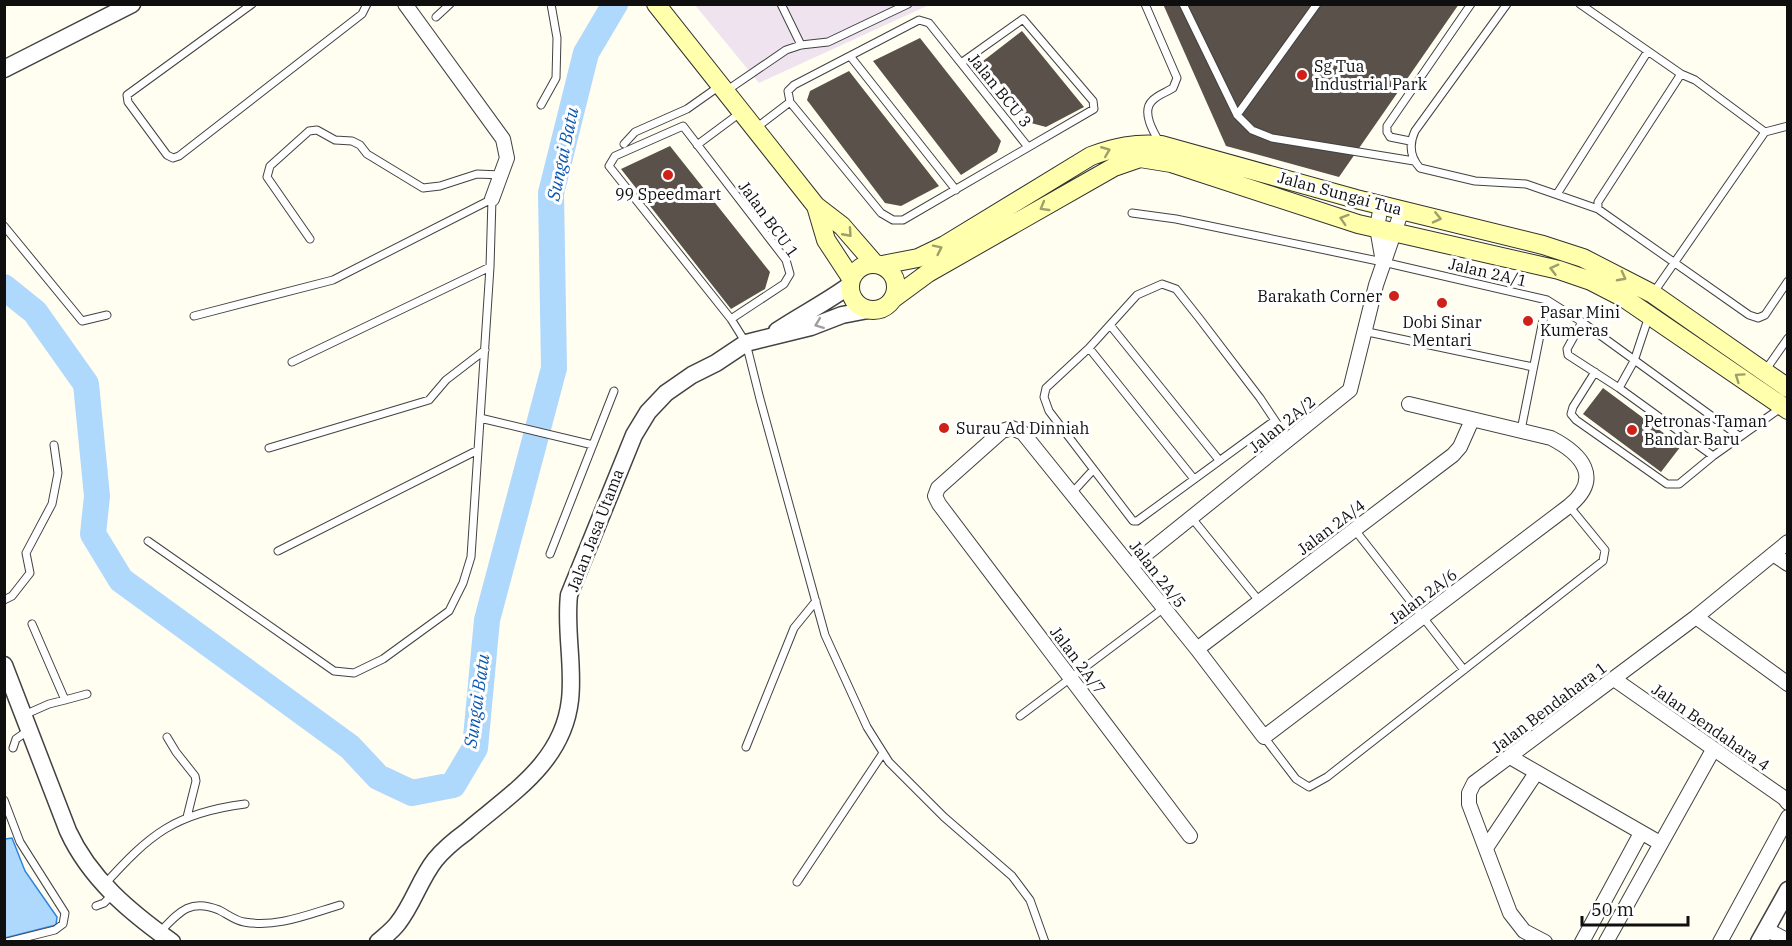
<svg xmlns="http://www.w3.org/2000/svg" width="1792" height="946" viewBox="0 0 1792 946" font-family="'IBM Plex Serif',serif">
<rect width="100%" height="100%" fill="#fffef1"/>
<path fill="#eee3ee" d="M 695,5 L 929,5 L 759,83 Z"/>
<path fill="#afd8fd" stroke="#2e84dc" stroke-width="1.5" d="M 12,838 L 25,871 L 57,917 L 56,925 L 5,938 L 5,839 Z"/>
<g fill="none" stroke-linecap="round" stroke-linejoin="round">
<path stroke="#afd8fd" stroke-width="26" d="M 4,287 L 35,312 L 86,384 L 97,496 L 93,534 L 121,580 L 350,747 L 378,777 L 412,793 L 453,785 L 475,748 L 487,620 L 554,368 L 551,193 L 586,53 L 615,4"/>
</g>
<path fill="#59514a" d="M 1163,4 L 1459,4 L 1339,177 L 1226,146 Z
M 1022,31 L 1084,107 L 1046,127 L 1031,123 L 983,61 Z
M 920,38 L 1001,141 L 997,152 L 961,175 L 873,61 Z
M 849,71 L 939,186 L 901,206 L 885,203 L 807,100 L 810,91 Z
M 670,146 L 770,272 L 765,289 L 731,309 L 621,169 Z
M 1603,388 L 1681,446 L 1661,472 L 1583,414 Z"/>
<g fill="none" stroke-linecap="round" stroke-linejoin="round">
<g stroke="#424242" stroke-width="9">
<path id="service" d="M 252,4 L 127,95 L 128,102 L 167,155 L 173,158 L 179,156 L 362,14 L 367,4
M 781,4 L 801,45
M 1145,4 L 1177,78 L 1173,88 C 1167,92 1157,95 1152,101 C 1141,112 1154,133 1160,143
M 1183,4 L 1237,115 L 1252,130 L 1272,138 L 1414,161
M 1507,4 L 1415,131 C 1409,144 1410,157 1420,168 L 1475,181 L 1526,184 L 1598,209
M 1580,4 L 1681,74
M 436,17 L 450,4
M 850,56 L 956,190
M 961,63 L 1023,19 L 1093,101 L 1094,109 L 903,220 L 893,220 L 881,213 L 790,102 L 788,91 L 794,85 L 919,20 L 929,23 L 1028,147
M 726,91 L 786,50 L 801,45 L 828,42 L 908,4
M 541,105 L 556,78 L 557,38 L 551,4
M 1237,115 L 1317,4
M 756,128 L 790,102
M 1765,132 L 1695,80 L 1681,74 L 1598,202 L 1598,209 L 1749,315 L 1758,318 L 1765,315 L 1788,281
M 1410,141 L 1390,137 L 1387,132 L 1387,126 L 1471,4
M 624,144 L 635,132 L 687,109 L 721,85
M 697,145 L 740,113
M 1557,194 L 1648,51
M 1132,213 L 1176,219 L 1383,262 L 1547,300 L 1582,322 L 1739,436
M 4,226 L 82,321 L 107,315
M 310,239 L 267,177 L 270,166 L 309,131 L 317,130 L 335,140 L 352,141 L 360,145 L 367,154 L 423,188 L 440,186 L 477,174 L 501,175
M 1654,292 L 1765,132 L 1788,126
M 731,319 L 609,166 L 615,156 L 683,126 L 786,260 L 790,274 L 784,284 L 731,319 L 746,343 L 760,399 L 825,635 L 867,727 L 889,762 L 944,817 L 1012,876 L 1030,900 L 1045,942
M 1582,322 L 1567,349 L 1568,355 L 1619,388 L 1713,456 L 1782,407
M 1110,325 L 1219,460
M 1363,331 L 1533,367
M 1089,348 L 1194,479
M 292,362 L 490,267
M 1765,371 L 1788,338
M 1595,372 L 1573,407 L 1571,414 L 1576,420 L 1667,484 L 1679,484 L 1713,456
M 1619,388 L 1634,361 L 1649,316
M 480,418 L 593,445
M 1274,421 L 1137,521 L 1133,521 L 1049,411 L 1044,397 L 1046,388 L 1089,348 L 1137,295 L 1162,284 L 1176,289 L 1199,318 L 1260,398 L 1288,440
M 1521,430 L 1547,300
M 269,448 L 429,400 L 446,380 L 485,350
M 1072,493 L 1093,470
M 1191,517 L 1260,602
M 1355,530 L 1464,670
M 148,541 L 334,671 L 354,673 L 383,659 L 449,611 L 463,583 L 471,557 L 490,267 L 492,199 L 333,280 L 194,316
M 278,551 L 478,450
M 550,554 L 614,391
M 4,600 L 12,596 L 30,573 L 26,553 L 52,504 L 58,473 L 54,445
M 65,700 L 87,694
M 24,715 L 49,704 L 65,700 L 32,624
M 1020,716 L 1164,608
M 167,737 L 176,752 L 195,776 L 196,781 L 187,817
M 1264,737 L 1296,779 L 1309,787 L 1327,777 L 1603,561 L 1605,550 L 1569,506
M 746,747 L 794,628 L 816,601
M 13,748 L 16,739 L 29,730
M 4,800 L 20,842 L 65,913 L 63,924 L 55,930 L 7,942
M 797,882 L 883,753
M 104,885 C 150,834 175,813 245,804
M 96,906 L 104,903 L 113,894
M 160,932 C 179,912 190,898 219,910 C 227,914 236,921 244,922 C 277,928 309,914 340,905"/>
</g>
<g stroke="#424242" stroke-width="16">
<path id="minor" d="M 405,4 L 503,139 L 507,158 L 492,199
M 1381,205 L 1377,228 L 1383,262
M 1773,554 L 1788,564
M 1131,566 L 1350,390 L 1376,285 L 1402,210
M 1696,617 L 1788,684
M 1197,649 L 1453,455 L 1460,447 L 1472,420
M 1614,679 L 1784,798 L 1788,803
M 1510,757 L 1660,843
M 1190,836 L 939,504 L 935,496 L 938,488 L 1002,431 L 1012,428 L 1023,433 L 1197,649 L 1264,737 L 1569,506 C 1603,478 1582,454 1551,438 L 1409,404
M 1486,848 L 1536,773
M 1766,929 L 1788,941
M 1545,942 L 1524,931 L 1510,913 L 1469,804 L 1469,793 L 1474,783 L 1696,617 L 1788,542
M 1582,942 L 1641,833
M 1606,942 L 1713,750
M 1720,942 L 1788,817"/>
</g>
<g stroke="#424242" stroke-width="19">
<path id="tertiary" d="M 4,69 L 132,4
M 777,331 C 801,315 827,302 850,285
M 4,665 L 68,831 C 90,879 130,912 172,942
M 378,942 C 385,936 393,930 398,923 C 413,904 420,879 435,860 C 444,849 455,840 466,832 C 510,794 563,763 570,700 C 574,665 565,630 569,595 L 634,435 L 648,412 L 666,393 L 692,375 L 716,363 L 746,343 L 811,327 L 842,315 L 868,310
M 1759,942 L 1788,890"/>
</g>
<g stroke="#313131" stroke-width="20">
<path id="secondary" d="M 656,4 L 816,206 L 842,226 L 875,264
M 816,206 L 826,240 L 851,278
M850 287a23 23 0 1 1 46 0a23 23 0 1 1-46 0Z
M 882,265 L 918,258 L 945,245 L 1091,156 C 1115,147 1135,143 1161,145 L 1356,199 L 1543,245 L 1583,258 L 1653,294 L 1788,388
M 894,298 L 928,273 L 1114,167 L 1140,158 L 1171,163 L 1358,224 L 1559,270 L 1591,281 L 1624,298 L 1788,410"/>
</g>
<use href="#service" stroke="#fff" stroke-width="7"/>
<use href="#minor" stroke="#fff" stroke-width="14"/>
<use href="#tertiary" stroke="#fff" stroke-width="16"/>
<use href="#secondary" stroke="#ffffac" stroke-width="18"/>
</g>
<defs><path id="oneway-chevron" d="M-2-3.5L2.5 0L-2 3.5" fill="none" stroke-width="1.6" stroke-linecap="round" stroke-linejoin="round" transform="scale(1.5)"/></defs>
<g stroke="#9f9f6d">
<use href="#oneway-chevron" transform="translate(1106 151) rotate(-22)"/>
<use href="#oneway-chevron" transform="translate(1044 207) rotate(150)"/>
<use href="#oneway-chevron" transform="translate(1437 218) rotate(13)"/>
<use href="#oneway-chevron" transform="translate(1344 219) rotate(-162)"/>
<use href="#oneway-chevron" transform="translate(848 233) rotate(48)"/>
<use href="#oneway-chevron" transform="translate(938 249) rotate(-26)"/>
<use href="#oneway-chevron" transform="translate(1554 269) rotate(-165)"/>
<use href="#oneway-chevron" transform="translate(1622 277) rotate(28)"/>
<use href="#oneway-chevron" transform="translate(1739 377) rotate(-145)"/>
</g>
<use stroke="#9f9f9f" href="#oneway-chevron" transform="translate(819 324) rotate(159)"/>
<g fill="#cf2117" stroke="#fff" stroke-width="2">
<circle cx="1302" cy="75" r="6"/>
<circle cx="668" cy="175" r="6"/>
<circle cx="1394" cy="296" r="6"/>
<circle cx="1442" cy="303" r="6"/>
<circle cx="1528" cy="321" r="6"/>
<circle cx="944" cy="428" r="6"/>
<circle cx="1632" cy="430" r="6"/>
</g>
<g text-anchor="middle" stroke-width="6" stroke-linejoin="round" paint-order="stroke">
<g font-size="16" fill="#0f0f0f" stroke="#fff" text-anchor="start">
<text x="1314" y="72">Sg Tua<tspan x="1314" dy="18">Industrial Park</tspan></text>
<text x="668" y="200" text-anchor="middle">99 Speedmart</text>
<text x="1382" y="302" text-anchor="end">Barakath Corner</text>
<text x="1540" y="318">Pasar Mini<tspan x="1540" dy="18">Kumeras</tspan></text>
<text x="1442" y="328" text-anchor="middle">Dobi Sinar<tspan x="1442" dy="18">Mentari</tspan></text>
<text x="1644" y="427">Petronas Taman<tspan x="1644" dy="18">Bandar Baru</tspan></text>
<text x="956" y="434">Surau Ad Dinniah</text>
</g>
<g font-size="16" fill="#0f0f0f" stroke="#fff">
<text transform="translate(1000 90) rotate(51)" y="6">Jalan BCU 3</text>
<text transform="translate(1340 193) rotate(15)" y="6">Jalan Sungai Tua</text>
<text transform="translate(769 219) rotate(54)" y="6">Jalan BCU 1</text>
<text transform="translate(1488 272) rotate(13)" y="6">Jalan 2A/1</text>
<text transform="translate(1282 424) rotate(-39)" y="6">Jalan 2A/2</text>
<text transform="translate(1331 527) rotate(-37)" y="6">Jalan 2A/4</text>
<text transform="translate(595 530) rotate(-69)" y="6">Jalan Jasa Utama</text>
<text transform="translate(1158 574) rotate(52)" y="6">Jalan 2A/5</text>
<text transform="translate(1423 596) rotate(-37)" y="6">Jalan 2A/6</text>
<text transform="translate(1078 660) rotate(53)" y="6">Jalan 2A/7</text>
<text transform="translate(1549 707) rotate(-37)" y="6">Jalan Bendahara 1</text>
<text transform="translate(1711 727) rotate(35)" y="6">Jalan Bendahara 4</text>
</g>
<g font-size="18" font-style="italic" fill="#0956b0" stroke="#fff">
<text transform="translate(563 154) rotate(-78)" y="6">Sungai Batu</text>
<text transform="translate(477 701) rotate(-82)" y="6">Sungai Batu</text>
</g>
</g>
<rect width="1792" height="946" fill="none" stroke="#0f0f0f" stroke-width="12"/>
<path d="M1582 916v9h106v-9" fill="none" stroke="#0f0f0f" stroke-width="3"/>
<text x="1591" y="916" font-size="18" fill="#0f0f0f" stroke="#ffffff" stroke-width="4.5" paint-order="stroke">50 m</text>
</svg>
